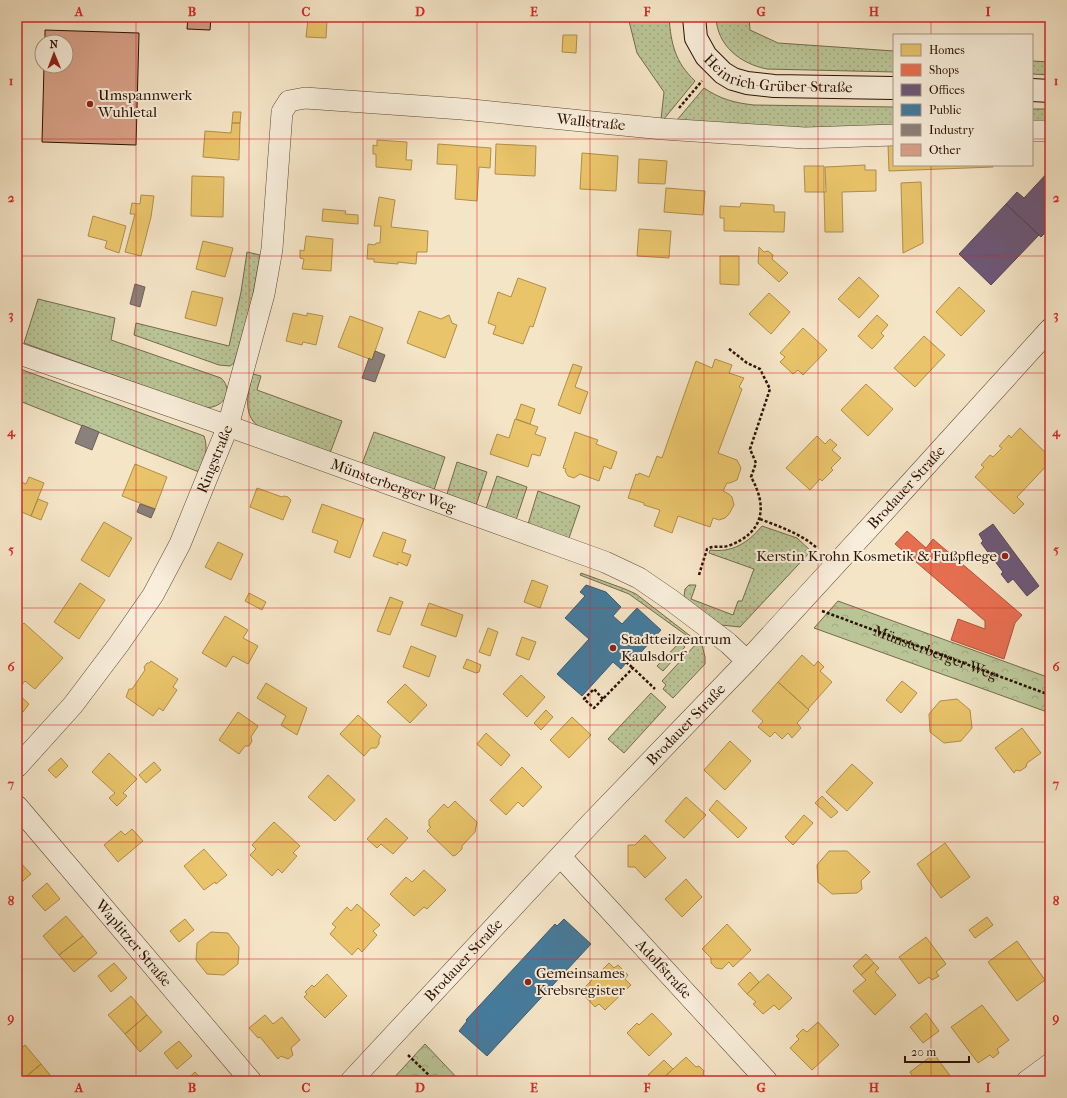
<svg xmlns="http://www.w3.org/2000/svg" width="1067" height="1098" viewBox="0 0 1067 1098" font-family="'IM FELL French Canon',serif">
<defs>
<pattern id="grass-dots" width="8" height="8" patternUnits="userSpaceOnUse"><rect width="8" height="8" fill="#bac597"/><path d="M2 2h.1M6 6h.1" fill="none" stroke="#a0a880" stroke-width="1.8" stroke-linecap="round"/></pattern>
<pattern id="park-crowns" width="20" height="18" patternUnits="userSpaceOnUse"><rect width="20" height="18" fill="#bac597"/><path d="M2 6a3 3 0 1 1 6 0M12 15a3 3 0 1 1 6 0" fill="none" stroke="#a0a880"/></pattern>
</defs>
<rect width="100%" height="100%" fill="#f5e5c7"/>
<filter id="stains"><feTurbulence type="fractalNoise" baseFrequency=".005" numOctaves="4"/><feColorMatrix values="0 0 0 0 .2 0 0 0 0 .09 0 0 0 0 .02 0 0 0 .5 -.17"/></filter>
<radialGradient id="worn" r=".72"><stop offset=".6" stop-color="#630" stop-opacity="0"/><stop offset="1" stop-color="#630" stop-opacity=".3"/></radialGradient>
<path fill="url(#grass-dots)" stroke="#736b4c" d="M 628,17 L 669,17 C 671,44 675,62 695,81 L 664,119 L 661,119 L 664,92 L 637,53 Z
M 716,17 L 749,17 L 750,30 L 778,43 L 894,51 L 894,72 L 767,69 C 741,64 717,46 716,17 Z
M 1032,61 L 1050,62 L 1050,75 L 1032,74 Z
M 704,88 C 720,99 735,103 754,105 L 894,107 L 894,127 L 796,129 L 677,120 Z
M 1032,109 L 1050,109 L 1050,123 L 1032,122 Z
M 247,252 L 260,255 L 251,306 L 234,363 L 230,366 L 219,365 L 134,335 L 136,323 L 229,346 L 241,292 Z
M 38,299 L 115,318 L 111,340 L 221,378 C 236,392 221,411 202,407 L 24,343 Z
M 20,369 L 204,436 C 209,449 204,460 199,472 L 17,400 L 17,378 Z
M 253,374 L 261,376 L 257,390 L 342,421 L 330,453 L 258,426 C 242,414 248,391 253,374 Z
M 374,432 L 445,457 L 434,490 L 362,464 Z
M 457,462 L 487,472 L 476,505 L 447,494 Z
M 497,476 L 527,487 L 516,520 L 486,509 Z
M 538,491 L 580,506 L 569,538 L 528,524 Z
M 762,526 L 797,538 L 811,551 L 740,627 L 721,625 L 684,597 L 685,589 L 689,585 L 696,585 L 691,599 L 733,615 L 738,601 L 742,601 L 754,569 L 709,553 L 710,550 C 732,553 748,543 762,526 Z
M 581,573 L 625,589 L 636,594 L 702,645 L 705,657 L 705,664 L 673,698 L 663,689 L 666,685 L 662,681 L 697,643 L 629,594 L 580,575 Z
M 651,693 L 666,707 L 624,753 L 608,739 Z"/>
<path fill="url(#park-crowns)" stroke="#736b4c" d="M 838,601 L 1050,678 L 1050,713 L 814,628 Z
M 680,642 L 685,647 L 663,671 L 657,666 Z
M 425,1044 L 460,1081 L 391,1081 Z"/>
<path fill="#e9c46a" stroke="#b08e4a" d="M 309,17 L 322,17 L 322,19 L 327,20 L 326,38 L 306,37 L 308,19 L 309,19 Z
M 563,35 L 577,35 L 576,53 L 562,52 Z
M 233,112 L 241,112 L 240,123 L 232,123 Z
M 232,123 L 240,123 L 239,160 L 203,157 L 205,131 L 231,133 Z
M 377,140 L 407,142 L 406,160 L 412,160 L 411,170 L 376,167 L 376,154 L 373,154 L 373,145 L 377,146 Z
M 894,143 L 894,165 L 993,165 L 993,167 L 889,171 L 888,144 Z
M 438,144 L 491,148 L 490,168 L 479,167 L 477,201 L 455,199 L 457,165 L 437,164 Z
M 496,144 L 536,146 L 535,176 L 495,174 Z
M 582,153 L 618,156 L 616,191 L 580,189 Z
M 639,159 L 667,161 L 665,184 L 638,183 Z
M 865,165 L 865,170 L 876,170 L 876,191 L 842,192 L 843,232 L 825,232 L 824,192 L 805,192 L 804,166 L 824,166 L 824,192 L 826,192 L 825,167 Z
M 192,176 L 224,177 L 223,217 L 191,216 Z
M 921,182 L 923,243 L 903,253 L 901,183 Z
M 666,188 L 705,191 L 703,215 L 664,212 Z
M 141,195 L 154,196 L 151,217 L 141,256 L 125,252 L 135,214 L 130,214 L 132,203 L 140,204 Z
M 379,197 L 395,200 L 391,227 L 428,231 L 427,252 L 417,252 L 416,264 L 398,262 L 398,264 L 374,262 L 374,259 L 367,259 L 368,244 L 375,245 L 376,243 L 380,243 L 381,226 L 374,226 Z
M 741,203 L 774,205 L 774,212 L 785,212 L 784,232 L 724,231 L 724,218 L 720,218 L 720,206 L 740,207 Z
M 323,209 L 346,211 L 345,214 L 358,215 L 358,224 L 322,221 Z
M 93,216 L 126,226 L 119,253 L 105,248 L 107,241 L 88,236 Z
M 639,229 L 671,231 L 669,258 L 637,256 Z
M 306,236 L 333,239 L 331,271 L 302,269 L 304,259 L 300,258 L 300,250 L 304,251 Z
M 203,241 L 233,248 L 225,277 L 196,269 Z
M 759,247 L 764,252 L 768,251 L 773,255 L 772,259 L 788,273 L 779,282 L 758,263 Z
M 720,256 L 739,256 L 739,285 L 720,284 Z
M 859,277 L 879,296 L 859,318 L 838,299 Z
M 518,278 L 546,288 L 533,327 L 530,326 L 523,344 L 493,334 L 496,326 L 488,323 L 498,292 L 511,297 Z
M 959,287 L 985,311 L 961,336 L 936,312 Z
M 192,291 L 223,298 L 216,326 L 185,318 Z
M 769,293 L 790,312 L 771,334 L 749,314 Z
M 419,311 L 441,319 L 449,315 L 452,323 L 457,325 L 445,358 L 407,343 Z
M 293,313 L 307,316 L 307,313 L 323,316 L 316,345 L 303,342 L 302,345 L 286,341 Z
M 877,315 L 888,325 L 881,333 L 884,336 L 872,349 L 858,336 Z
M 350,316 L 383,328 L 372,360 L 338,347 Z
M 803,328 L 827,350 L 803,375 L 798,370 L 793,374 L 780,362 L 785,357 L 780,353 Z
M 924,336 L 945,355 L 915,387 L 894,368 Z
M 715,359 L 732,365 L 729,373 L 744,378 L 739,387 L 742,389 L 718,453 L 737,460 L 741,468 L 737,480 L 730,483 L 727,483 L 723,491 L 729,494 L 732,497 L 734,505 L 729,514 L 725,518 L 719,520 L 713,518 L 710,527 L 678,516 L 672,533 L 654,526 L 660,510 L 644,505 L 644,503 L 628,498 L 636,474 L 638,475 L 639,473 L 649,477 L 657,456 L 662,458 L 696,361 L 712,368 Z
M 573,364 L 582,367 L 575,387 L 588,392 L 580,414 L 558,405 Z
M 866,384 L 893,409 L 868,436 L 841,410 Z
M 521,404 L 535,409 L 530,424 L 516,419 Z
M 515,419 L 538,427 L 535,434 L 546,438 L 540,456 L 532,454 L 528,467 L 490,454 L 497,434 L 509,438 Z
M 1020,428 L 1050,457 L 1050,462 L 1017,497 L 1024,504 L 1014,514 L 975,477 L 984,467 L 981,465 L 990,455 L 993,457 L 1002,448 L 999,446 L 1009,435 L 1011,438 Z
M 575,432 L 598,440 L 596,444 L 617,452 L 611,469 L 604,466 L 599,481 L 580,474 L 574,478 L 568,476 L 565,471 L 566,469 L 563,468 Z
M 817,436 L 825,444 L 830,439 L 837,445 L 832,450 L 841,458 L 831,468 L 833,470 L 822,481 L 820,479 L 810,490 L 786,468 Z
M 135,464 L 167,477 L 155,509 L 122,496 Z
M 29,477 L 44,483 L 31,516 L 17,510 L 17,487 L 19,481 L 26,484 Z
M 257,488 L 282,497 L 284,496 L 288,497 L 291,500 L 283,520 L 250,507 Z
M 38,499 L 48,503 L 41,520 L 31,516 Z
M 322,504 L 364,519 L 350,558 L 334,552 L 338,541 L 312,532 Z
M 104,522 L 132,538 L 109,577 L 81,560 Z
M 383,532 L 406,540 L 402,552 L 411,555 L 407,566 L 398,562 L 398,565 L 373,556 Z
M 218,542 L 243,554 L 231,580 L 205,567 Z
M 532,580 L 548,586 L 540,608 L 524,602 Z
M 80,583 L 105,600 L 79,639 L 54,622 Z
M 249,593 L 266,602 L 262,610 L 245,601 Z
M 390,597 L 403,602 L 390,635 L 377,631 Z
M 429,603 L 463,615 L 456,637 L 421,625 Z
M 225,616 L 248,630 L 243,638 L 258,646 L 248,664 L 233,656 L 226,667 L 202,653 Z
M 24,623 L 63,658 L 35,689 L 25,681 L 19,688 L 17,686 L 17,630 Z
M 488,628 L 498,632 L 490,656 L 479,652 Z
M 522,637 L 536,642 L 529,660 L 516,655 Z
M 411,646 L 436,656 L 429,677 L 403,667 Z
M 802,655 L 814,666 L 818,661 L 824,667 L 820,671 L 832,682 L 808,709 L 778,682 Z
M 467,659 L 481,665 L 479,672 L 476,673 L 463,668 Z
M 151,661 L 178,679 L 173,687 L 177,690 L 163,711 L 159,708 L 153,716 L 126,697 L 129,689 L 132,689 L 145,670 L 144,667 L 147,663 L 149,663 Z
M 521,675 L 545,697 L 527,717 L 503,694 Z
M 902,681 L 917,693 L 901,713 L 886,700 Z
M 778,682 L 809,710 L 797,723 L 801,728 L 792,738 L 788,733 L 782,739 L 775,732 L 770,737 L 758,727 L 763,721 L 752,711 Z
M 266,683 L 307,708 L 297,735 L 281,725 L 286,716 L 257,698 Z
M 405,684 L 427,705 L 410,723 L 387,702 Z
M 17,693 L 29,704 L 23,712 L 17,707 Z
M 957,699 L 970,710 L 972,728 L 961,741 L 944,743 L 930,732 L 929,714 L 940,701 Z
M 546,710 L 553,717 L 541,730 L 534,723 Z
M 238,712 L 258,726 L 251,737 L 252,741 L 249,746 L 245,746 L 239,754 L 219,740 Z
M 358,715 L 381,736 L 379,739 L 379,744 L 376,748 L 371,748 L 364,756 L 340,734 Z
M 572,717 L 591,735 L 569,758 L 550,740 Z
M 1022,728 L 1041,753 L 1027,763 L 1026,767 L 1020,771 L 1016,770 L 1014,773 L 995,748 Z
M 486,733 L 510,755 L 501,766 L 477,744 Z
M 730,741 L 751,761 L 725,790 L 704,770 Z
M 109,753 L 137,779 L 123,793 L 127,796 L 117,806 L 109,798 L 115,793 L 92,772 Z
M 61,758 L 68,766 L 56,778 L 48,770 Z
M 154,762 L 161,770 L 146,783 L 139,775 Z
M 852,764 L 873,783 L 847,811 L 826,792 Z
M 522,767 L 542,787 L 523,807 L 518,802 L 506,815 L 490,800 Z
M 328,775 L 355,800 L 335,821 L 308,797 Z
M 822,796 L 838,812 L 831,818 L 815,803 Z
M 686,797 L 706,815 L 684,838 L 665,821 Z
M 717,800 L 747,828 L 738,838 L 709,810 Z
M 455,801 L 477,822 L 475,832 L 462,846 L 462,849 L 456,855 L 453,856 L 427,831 L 431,827 L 429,826 L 429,820 L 444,804 L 448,808 Z
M 804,815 L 813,823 L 793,845 L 785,837 Z
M 386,818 L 408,838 L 393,854 L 381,844 L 377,848 L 367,839 Z
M 274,822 L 300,846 L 293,853 L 297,856 L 282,873 L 278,869 L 272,876 L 250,855 L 256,849 L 252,845 Z
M 132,829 L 143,841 L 118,862 L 104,845 L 121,831 L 125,835 Z
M 645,835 L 666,858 L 645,878 L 635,867 L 628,867 L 628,845 L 635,845 Z
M 945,843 L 970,877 L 941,898 L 917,864 Z
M 204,849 L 227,875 L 216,884 L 215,882 L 204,890 L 184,866 Z
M 829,851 L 847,851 L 870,872 L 861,881 L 862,889 L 857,893 L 832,894 L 818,882 L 817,865 Z
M 17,859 L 31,874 L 17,886 Z
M 424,870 L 446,890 L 427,909 L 424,907 L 414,916 L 390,894 L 406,877 L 412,882 Z
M 686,879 L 702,897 L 682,917 L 665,899 Z
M 47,883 L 60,899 L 45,911 L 32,896 Z
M 357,904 L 380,925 L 373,931 L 377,935 L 362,952 L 358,948 L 352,955 L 330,934 L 336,927 L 332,924 L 347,907 L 351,911 Z
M 66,916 L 83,936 L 59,955 L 43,936 Z
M 987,917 L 993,925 L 975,938 L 969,930 Z
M 185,919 L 194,930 L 179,942 L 170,931 Z
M 727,924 L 751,950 L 733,967 L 729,962 L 722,969 L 716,968 L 711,963 L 711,958 L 702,949 Z
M 211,932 L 228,933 L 239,947 L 238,964 L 224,975 L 207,974 L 196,960 L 197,943 Z
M 1050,935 L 1050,946 L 1045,939 Z
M 83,936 L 97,953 L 74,972 L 59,955 Z
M 926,937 L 946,964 L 936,972 L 939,976 L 932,980 L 929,977 L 919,984 L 899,957 Z
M 1017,941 L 1045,980 L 1017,1001 L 988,962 Z
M 866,954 L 874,963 L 861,975 L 853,966 Z
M 114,963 L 127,978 L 111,992 L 98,976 Z
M 609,963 L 614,968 L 618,965 L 628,975 L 625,979 L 631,985 L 605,1010 L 599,1004 L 595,1007 L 582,993 L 586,990 L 584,988 L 592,980 L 591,978 L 597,972 L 598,974 Z
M 874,963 L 879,968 L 875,972 L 896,995 L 875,1015 L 853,991 L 866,980 L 861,975 Z
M 750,972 L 759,982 L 747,994 L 738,984 Z
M 327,974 L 347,996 L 325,1018 L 304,997 L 307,994 L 305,992 L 312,985 L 314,987 Z
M 768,974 L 792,998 L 779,1010 L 774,1005 L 763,1014 L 753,1004 L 756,1002 L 747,994 Z
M 131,996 L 147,1015 L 125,1034 L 108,1015 Z
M 982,1005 L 1009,1040 L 997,1049 L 999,1053 L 993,1058 L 990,1055 L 978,1063 L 951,1027 Z
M 652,1013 L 672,1034 L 649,1056 L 627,1033 L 637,1023 L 639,1025 Z
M 926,1013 L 939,1031 L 923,1043 L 910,1027 Z
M 147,1015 L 162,1032 L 140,1052 L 125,1034 Z
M 265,1015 L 273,1024 L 282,1017 L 300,1040 L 291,1048 L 293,1055 L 288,1059 L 281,1056 L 278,1059 L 260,1037 L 258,1038 L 249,1028 Z
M 818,1022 L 839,1045 L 812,1070 L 790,1048 L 799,1039 L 796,1036 L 803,1029 L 807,1032 Z
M 179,1041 L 192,1056 L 177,1069 L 164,1053 Z
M 25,1045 L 41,1064 L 21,1081 L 17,1081 L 17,1052 Z
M 934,1054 L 954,1081 L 916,1081 L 910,1072 Z
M 686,1057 L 696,1067 L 699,1066 L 704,1071 L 703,1074 L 709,1081 L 660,1081 Z
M 664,1060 L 673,1069 L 660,1081 L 654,1081 L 648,1075 Z
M 41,1064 L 55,1081 L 21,1081 Z
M 195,1072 L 203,1081 L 185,1081 Z"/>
<path fill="#e76f51" stroke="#af5339" d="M 907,531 L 926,548 L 933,539 L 1022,615 L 1015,623 L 1004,659 L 951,640 L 958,619 L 985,629 L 985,621 L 895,544 Z"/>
<path fill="#6d597a" stroke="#5a4355" d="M 1050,170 L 1050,228 L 1041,237 L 1006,204 L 1017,192 L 1024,198 Z
M 1006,204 L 1039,235 L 991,285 L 959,254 Z
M 993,524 L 1039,586 L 1027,596 L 1013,579 L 1008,583 L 1001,574 L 1003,572 L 981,543 L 983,541 L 979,534 Z"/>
<path fill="#457b9d" stroke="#3e5b6e" d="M 586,585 L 606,592 L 621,607 L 613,616 L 622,624 L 637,608 L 661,630 L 634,660 L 631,657 L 621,669 L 613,662 L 582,696 L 557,674 L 589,639 L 565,618 L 585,596 L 580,592 Z
M 564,919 L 591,944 L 487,1056 L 459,1031 L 467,1021 L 466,1020 L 555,924 L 557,926 Z"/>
<path fill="#8a817c" stroke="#6e5f57" d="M 135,284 L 145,287 L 140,307 L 130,304 Z
M 375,351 L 385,355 L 375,382 L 362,378 L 369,358 L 372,360 Z
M 82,425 L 99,432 L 92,450 L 75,443 Z
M 140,504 L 155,509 L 151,518 L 137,512 Z"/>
<path fill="#d8a189" stroke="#2c1100" d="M 188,17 L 211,17 L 210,30 L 187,29 Z
M 45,30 L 139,33 L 136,145 L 42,142 L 44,66 L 66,66 L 66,42 L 45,42 Z"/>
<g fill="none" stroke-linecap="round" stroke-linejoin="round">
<g stroke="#5e4632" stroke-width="22">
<g id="street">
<path d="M 1032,131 L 1050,131"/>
<path id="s2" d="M 17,353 L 228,426 L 605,562 L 639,578 L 671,600 L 728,643 L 747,661"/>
<path id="s3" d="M 17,767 L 73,705 L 119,644 L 153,595 L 180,544 L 228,426 L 264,294 L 272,249 L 282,112 L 289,101 L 305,98 L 462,109 L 663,129 L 805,138 L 894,135"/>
<path id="s4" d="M 17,806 L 251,1081"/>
<path id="s5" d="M 561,857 L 767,1081"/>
<path id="s6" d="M 351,1081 L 591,823 L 747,661 L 903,491 L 1050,329"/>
<path d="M 1027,1081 L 1050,1064"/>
</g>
</g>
<g stroke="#2c1100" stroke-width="24">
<g id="secondary">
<path id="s7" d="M 694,17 L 696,38 L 706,56 L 723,73 L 733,79 L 747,83 L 774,86 L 894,88"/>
<path d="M 1032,90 L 1050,91"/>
</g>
</g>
<g stroke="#2c1100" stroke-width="2.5" stroke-dasharray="3 2" stroke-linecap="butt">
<path d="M 679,108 L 702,81"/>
<path d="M 760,519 C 780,527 800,533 817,548"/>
<path d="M 699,575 L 707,549 C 714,545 721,548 728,546 C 764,533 768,507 751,477 L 756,463 L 750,449 L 770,389 L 760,369 L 747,363 L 728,348"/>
<path id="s1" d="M 822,611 L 1050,695"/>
<path d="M 626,662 L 633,668"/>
<path d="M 603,699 L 594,689 L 584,699 L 594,708 L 633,668 L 655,689"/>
<path d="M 408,1055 L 435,1081"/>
</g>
<use href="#street" stroke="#f8eedb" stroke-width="21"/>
<use href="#secondary" stroke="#f8eedb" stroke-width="22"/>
</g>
<path fill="none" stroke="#d62828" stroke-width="1" stroke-opacity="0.55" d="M 136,17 L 136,1081M 249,17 L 249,1081M 363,17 L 363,1081M 477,17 L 477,1081M 590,17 L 590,1081M 704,17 L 704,1081M 818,17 L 818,1081M 931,17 L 931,35M 17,139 L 894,139M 1032,139 L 1050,139M 931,165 L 931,1081M 17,256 L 1050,256M 17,373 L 1050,373M 17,490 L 1050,490M 17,608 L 1050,608M 17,725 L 1050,725M 17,842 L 1050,842M 17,959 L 1050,959"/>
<g fill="#8f2418" stroke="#f8eedb" stroke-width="1.5">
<circle cx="90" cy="104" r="4"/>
<circle cx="1005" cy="556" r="4"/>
<circle cx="613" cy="648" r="4"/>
<circle cx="528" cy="982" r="4"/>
</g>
<g text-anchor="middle" stroke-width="4" stroke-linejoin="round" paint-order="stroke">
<g font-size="15" fill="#2c1100" stroke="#f8eedb">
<text dy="5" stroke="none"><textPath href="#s7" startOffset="120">Heinrich-Grüber-Straße</textPath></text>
<text dy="5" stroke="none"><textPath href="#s3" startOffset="1041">Wallstraße</textPath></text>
<text dy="5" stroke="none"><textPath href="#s3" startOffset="369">Ringstraße</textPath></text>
<text dy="5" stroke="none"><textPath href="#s2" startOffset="399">Münsterberger Weg</textPath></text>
<text dy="5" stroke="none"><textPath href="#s6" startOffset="813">Brodauer Straße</textPath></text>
<text dy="5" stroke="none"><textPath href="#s1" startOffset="121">Münsterberger Weg</textPath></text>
<text dy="5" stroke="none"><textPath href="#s6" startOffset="489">Brodauer Straße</textPath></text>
<text dy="5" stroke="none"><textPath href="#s4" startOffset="180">Waplitzer Straße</textPath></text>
<text dy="5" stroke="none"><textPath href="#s6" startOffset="165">Brodauer Straße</textPath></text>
<text dy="5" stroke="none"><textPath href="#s5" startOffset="152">Adolfstraße</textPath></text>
</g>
<g font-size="15" fill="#2c1100" stroke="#f8eedb" text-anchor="start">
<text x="98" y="100">Umspannwerk<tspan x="98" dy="17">Wuhletal</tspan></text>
<text x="997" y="561" text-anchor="end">Kerstin Krohn Kosmetik &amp; Fußpflege</text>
<text x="621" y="644">Stadtteilzentrum<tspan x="621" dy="17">Kaulsdorf</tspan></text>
<text x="536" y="978">Gemeinsames<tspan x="536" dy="17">Krebsregister</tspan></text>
</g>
</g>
<rect width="1067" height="1098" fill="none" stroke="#f5e5c7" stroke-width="44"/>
<rect x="893" y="34" width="140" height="132" fill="#f8eedb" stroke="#a69683"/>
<rect x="901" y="44" width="20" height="12" fill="#e9c46a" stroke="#a69683"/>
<text x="929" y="54" font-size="12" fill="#2c1100">Homes</text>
<rect x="901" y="64" width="20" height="12" fill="#e76f51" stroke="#a69683"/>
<text x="929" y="74" font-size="12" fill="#2c1100">Shops</text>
<rect x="901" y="84" width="20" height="12" fill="#6d597a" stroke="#a69683"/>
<text x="929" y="94" font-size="12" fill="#2c1100">Offices</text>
<rect x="901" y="104" width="20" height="12" fill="#457b9d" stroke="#a69683"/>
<text x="929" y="114" font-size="12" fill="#2c1100">Public</text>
<rect x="901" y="124" width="20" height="12" fill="#8a817c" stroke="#a69683"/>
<text x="929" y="134" font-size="12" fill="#2c1100">Industry</text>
<rect x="901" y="144" width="20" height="12" fill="#d8a189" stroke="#a69683"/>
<text x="929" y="154" font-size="12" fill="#2c1100">Other</text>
<g transform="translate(54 54) rotate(359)"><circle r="19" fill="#f8eedb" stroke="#a69683"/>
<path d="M0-3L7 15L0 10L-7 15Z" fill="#8f2418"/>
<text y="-6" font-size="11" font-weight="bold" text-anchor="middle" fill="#2c1100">N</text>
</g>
<path d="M905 1056v6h64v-6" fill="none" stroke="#2c1100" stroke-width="2"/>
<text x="911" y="1056" font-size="12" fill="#2c1100" stroke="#f8eedb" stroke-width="3" paint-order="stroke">20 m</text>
<rect x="22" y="22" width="1023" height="1054" fill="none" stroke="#d62828" stroke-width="1.5"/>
<g font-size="13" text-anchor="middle" font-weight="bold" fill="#d62828">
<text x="79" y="16">A</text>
<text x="192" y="16">B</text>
<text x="306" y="16">C</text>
<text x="420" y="16">D</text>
<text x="534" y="16">E</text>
<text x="647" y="16">F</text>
<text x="761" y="16">G</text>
<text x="874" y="16">H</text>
<text x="988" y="16">I</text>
<text x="11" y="85">1</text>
<text x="1056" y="85">1</text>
<text x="11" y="202">2</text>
<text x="1056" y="202">2</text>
<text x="11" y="319">3</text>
<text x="1056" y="319">3</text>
<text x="11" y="436">4</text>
<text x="1056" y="436">4</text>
<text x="11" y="554">5</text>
<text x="1056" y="554">5</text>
<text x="11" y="671">6</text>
<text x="1056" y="671">6</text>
<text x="11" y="788">7</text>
<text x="1056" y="788">7</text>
<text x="11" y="905">8</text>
<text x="1056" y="905">8</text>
<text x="11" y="1022">9</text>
<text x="1056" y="1022">9</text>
<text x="79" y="1092">A</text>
<text x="192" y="1092">B</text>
<text x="306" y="1092">C</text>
<text x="420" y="1092">D</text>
<text x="534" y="1092">E</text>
<text x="647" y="1092">F</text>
<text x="761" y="1092">G</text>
<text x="874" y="1092">H</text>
<text x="988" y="1092">I</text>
</g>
<rect width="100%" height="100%" filter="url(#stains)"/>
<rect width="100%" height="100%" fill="url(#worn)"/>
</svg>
